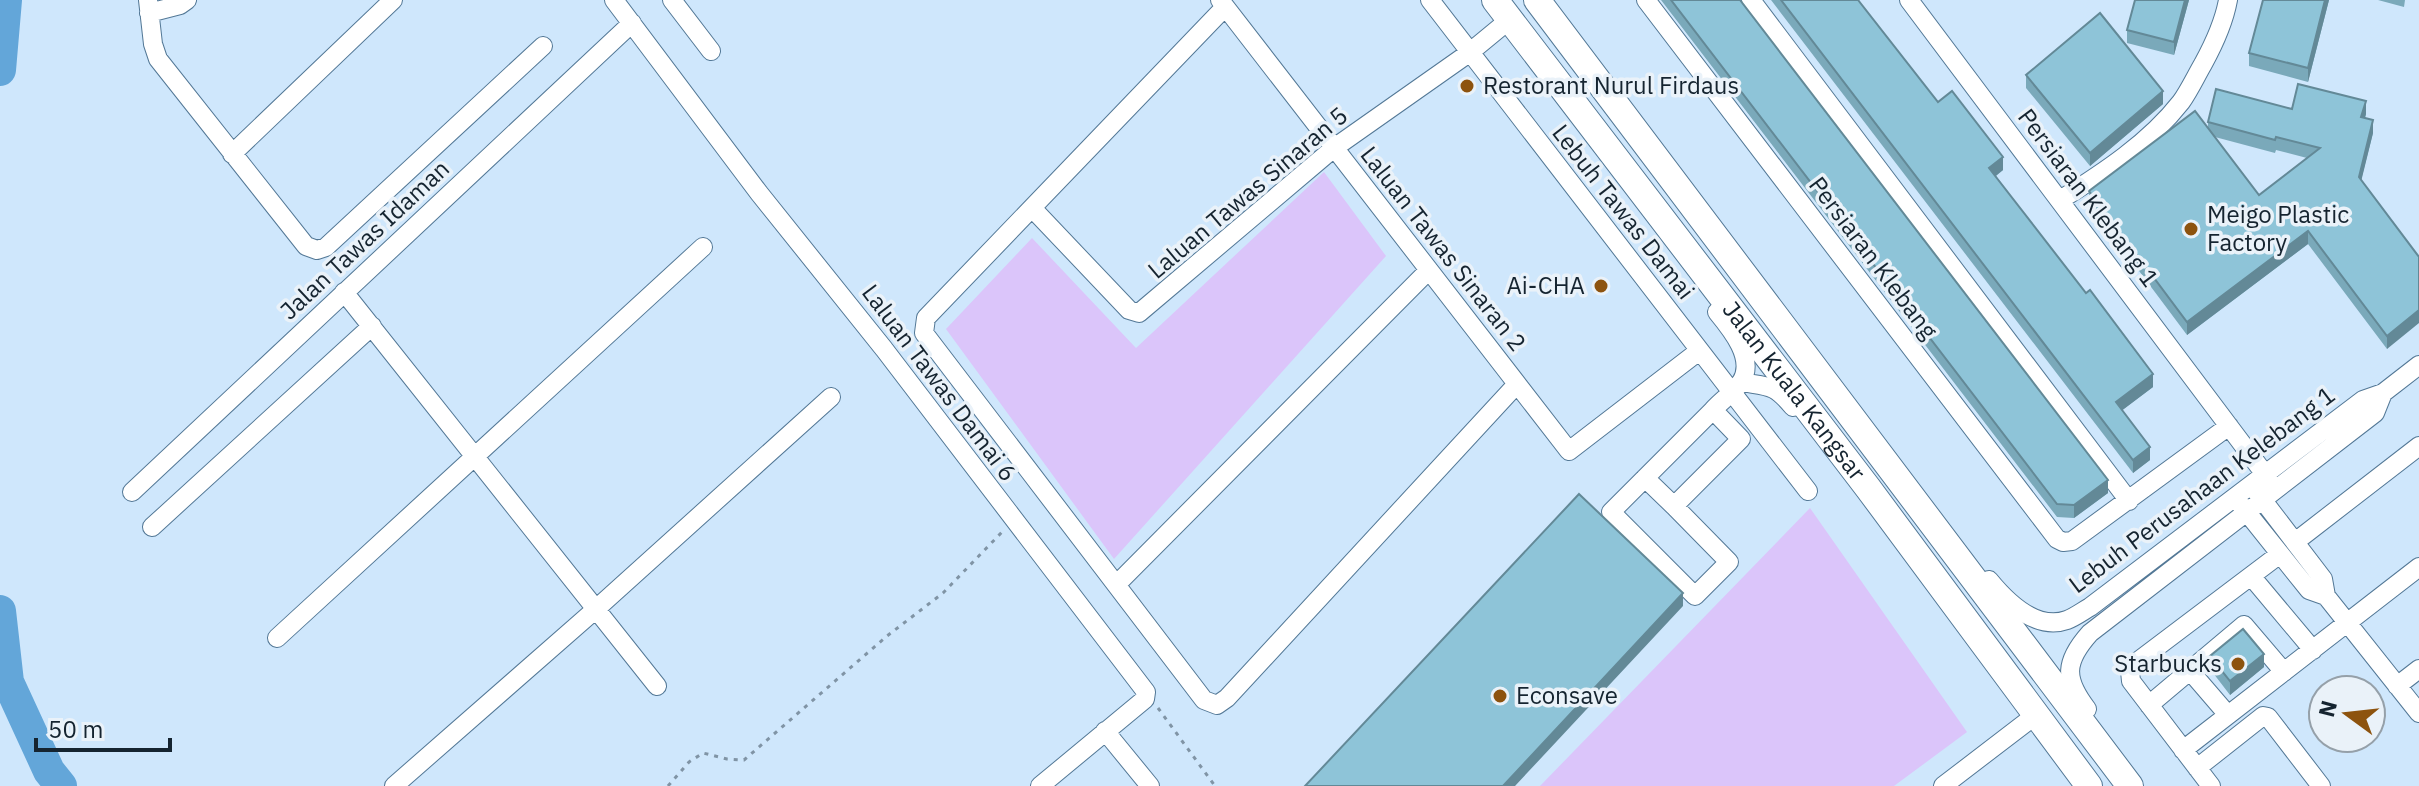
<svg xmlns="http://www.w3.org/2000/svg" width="2419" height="786" viewBox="0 0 2419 786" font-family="'IBM Plex Sans',sans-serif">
<rect width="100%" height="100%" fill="#cfe7fc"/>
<path fill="#dbc5fa" d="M 1324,172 L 1386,256 L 1114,559 L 946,329 L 1032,238 L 1136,348 Z
M 1810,508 L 1967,732 L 1894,786 L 1540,786 Z"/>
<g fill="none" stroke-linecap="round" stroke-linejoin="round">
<path stroke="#63a6d9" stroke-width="32" d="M 0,70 L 6,0
M 0,611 L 8,682 L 49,771 L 61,786"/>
<g stroke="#537896" stroke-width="20">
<path id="minor" d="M 148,0 L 153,44 L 158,59 L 306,246 L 317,250 L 326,247 L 543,46
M 614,0 L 759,193 L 884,349 L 1146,692 L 1145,699 L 1040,786
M 672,0 L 711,51
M 1220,0 L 1569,451 L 1699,351
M 1430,0 L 1808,491
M 1646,0 L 2057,539 L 2063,542 L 2072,541 L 2229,426
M 1751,0 L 2129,501
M 1909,0 L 2276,489
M 1225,7 L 926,318 L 924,333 L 1204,700 L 1217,705 L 1227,698 L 1517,384
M 149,13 L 180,5 L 187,0
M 232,154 L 393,0
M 2060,200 C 2103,173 2149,143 2181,102 C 2189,91 2196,76 2203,64 C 2214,44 2224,22 2228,0
M 1033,209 L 1129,310 L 1139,313 L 1334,148 L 1469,53 L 1509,20
M 344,292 L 657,686
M 1741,382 C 1770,387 1774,384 1793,407
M 1713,410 L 1611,512 L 1695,596 L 1729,562 L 1674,506 L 1741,439 L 1713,410 C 1721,401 1734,392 1741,382 C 1756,359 1731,329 1717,312
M 1645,478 L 1674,506
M 2255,490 L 2323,579 L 2326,596
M 132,492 L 632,23
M 2241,505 L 2309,590 L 2326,596 L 2419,713
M 152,527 L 372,326
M 2295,542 L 2419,446
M 2251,576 L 2313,650
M 1989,580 C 2007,602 2036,631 2067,620 C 2075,617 2083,611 2090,607 L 2363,400 L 2383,393 L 2419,365
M 1117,584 L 1429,270
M 277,638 L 703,247
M 2191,672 L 2228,715
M 2397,686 L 2419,669
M 2149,705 L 2244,625 L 2284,672
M 2087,709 C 2064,679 2064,662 2090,633 L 2375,413 L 2383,393
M 1105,731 L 1150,786
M 2183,750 L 2419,567
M 2197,768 L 2263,716 L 2268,717 L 2321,786
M 394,786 L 596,609 L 831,397
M 1943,786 L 2037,714
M 2211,786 L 2131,681 L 2130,671 L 2137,662 L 2280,554"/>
</g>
<g stroke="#537896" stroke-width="28">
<g id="highway">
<path id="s1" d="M 1495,0 L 1868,488 L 2089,786"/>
<path d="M 1537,0 L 2130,786"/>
</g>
</g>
<path stroke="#8094a5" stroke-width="3" stroke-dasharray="4 6" stroke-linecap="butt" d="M 1158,708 L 1215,786
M 668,786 L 689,762 L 703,753 L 727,759 L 744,760 L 887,636 L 943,593 L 1002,532"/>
<use href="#minor" stroke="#fff" stroke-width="18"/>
<use href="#highway" stroke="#fff" stroke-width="26"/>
</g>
<path fill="#7aa9ba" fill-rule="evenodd" d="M 1661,0 L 1740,0 L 2108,493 L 2074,518 L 2057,517 Z
M 1771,0 L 1858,0 L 1938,102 L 2003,170 L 1996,176 L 2153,387 L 2122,410 L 2150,460 L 2133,473 Z
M 2135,0 L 2189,0 L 2174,55 L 2127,43 L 2127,30 Z
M 2263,0 L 2329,0 L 2308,82 L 2249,66 L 2249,53 Z
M 2378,0 L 2405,0 L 2404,7 Z
M 2026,75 L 2163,104 L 2090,166 L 2026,88 Z
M 2292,109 L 2366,114 L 2365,118 L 2373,133 L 2361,180 L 2419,257 L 2387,349 L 2308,244 L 2187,335 L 2089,204 L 2089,191 L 2208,127 L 2208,122 ZM 2215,137 L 2275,153 L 2276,150 L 2307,158 L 2259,195 Z
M 2210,656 L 2264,667 L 2230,695 L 2210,669 Z"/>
<path fill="#638997" d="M 2185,0 L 2189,0 L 2174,55 L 2174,42 Z
M 2325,0 L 2329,0 L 2308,82 L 2308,68 Z
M 2163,91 L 2163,104 L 2090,166 L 2090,153 Z
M 2366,101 L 2366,114 L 2361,130 L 2361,117 Z
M 2373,120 L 2373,133 L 2359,190 L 2359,177 Z
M 2003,157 L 2003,170 L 1989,181 L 1989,168 Z
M 2308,231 L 2308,244 L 2187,335 L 2187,322 Z
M 2419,310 L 2419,323 L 2387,349 L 2387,336 Z
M 2153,374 L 2153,387 L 2116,415 L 2116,402 Z
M 2150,447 L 2150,460 L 2133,473 L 2133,460 Z
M 2108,480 L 2108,493 L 2074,518 L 2074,505 Z
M 1683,593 L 1683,606 L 1515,786 L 1503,786 Z
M 2264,654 L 2264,667 L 2230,695 L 2230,681 Z"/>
<path fill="#8ec4d8" stroke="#638997" stroke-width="2" d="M 1671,0 L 1740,0 L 2108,480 L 2074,505 L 2057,504 Z
M 1781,0 L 1858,0 L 1938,102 L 1952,91 L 2003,157 L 1989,168 L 2086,293 L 2090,290 L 2153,374 L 2116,402 L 2150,447 L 2133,460 Z
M 2135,0 L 2185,0 L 2174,42 L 2127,30 Z
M 2263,0 L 2325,0 L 2308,68 L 2249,53 Z
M 2100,13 L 2163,91 L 2090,153 L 2026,75 Z
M 2298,84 L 2366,101 L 2361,117 L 2373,120 L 2359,177 L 2419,257 L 2419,310 L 2387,336 L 2308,231 L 2187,322 L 2089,191 L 2195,111 L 2259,195 L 2320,148 L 2276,137 L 2275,140 L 2208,122 L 2216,89 L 2292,109 Z
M 1579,494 L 1683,593 L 1503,786 L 1305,786 Z
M 2243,629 L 2264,654 L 2230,681 L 2210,656 Z"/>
<g fill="#8d530e" stroke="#eaf2f9" stroke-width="3">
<circle cx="1467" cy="86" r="8"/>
<circle cx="2191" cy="229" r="8"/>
<circle cx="1601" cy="286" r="8"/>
<circle cx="2238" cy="664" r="8"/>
<circle cx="1500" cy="696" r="8"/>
</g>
<g text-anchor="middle" stroke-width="7" stroke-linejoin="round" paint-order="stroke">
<g font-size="24" fill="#152430" stroke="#eaf2f9" text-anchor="start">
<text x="1483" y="94">Restorant Nurul Firdaus</text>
<text x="2207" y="223">Meigo Plastic<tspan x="2207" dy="28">Factory</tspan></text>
<text x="1585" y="294" text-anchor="end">Ai-CHA</text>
<text x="2222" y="672" text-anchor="end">Starbucks</text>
<text x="1516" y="704">Econsave</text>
</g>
<g font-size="24" fill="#152430" stroke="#eaf2f9">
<text transform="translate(1248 193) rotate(-40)" y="8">Laluan Tawas Sinaran 5</text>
<text transform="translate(2088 198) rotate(53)" y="8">Persiaran Klebang 1</text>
<text transform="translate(1623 212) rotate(52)" y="8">Lebuh Tawas Damai</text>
<text transform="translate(365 240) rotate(-43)" y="8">Jalan Tawas Idaman</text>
<text transform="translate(1443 249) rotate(52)" y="8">Laluan Tawas Sinaran 2</text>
<text transform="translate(1873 258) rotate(53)" y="8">Persiaran Klebang</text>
<text transform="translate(939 383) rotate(53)" y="8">Laluan Tawas Damai 6</text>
<text dy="8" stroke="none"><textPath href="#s1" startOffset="492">Jalan Kuala Kangsar</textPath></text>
<text transform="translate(2202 490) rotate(-37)" y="8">Lebuh Perusahaan Kelebang 1</text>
</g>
</g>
<g transform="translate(2347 714) rotate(285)"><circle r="38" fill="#eaf2f9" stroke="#95a0a9" stroke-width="2"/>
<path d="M0-6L14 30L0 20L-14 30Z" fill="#8d530e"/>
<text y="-12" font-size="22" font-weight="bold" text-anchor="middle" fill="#152430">N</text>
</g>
<path d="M36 738v12h134v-12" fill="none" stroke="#152430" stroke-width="4"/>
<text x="48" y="738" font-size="24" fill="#152430" stroke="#eaf2f9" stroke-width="6" paint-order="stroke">50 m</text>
</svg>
